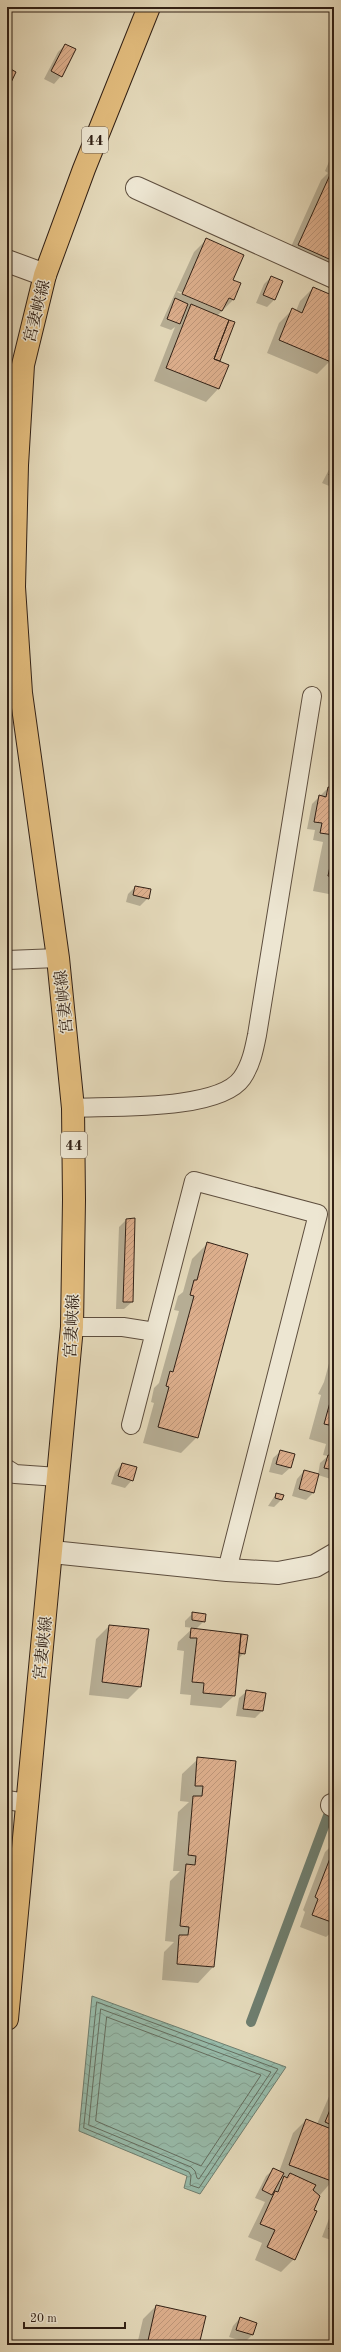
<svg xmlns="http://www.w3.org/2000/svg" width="341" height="2352" viewBox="0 0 341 2352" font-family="'Old Standard TT','Noto Serif JP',serif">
<defs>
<pattern id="water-waves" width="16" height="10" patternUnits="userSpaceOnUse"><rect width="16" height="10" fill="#97bbaa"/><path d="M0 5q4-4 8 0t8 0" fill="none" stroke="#83a091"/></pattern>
<pattern id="building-hatch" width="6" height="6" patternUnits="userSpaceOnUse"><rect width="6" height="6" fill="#ddaf8d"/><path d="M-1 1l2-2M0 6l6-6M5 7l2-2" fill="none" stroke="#be9679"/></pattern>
</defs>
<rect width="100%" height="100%" fill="#e4d9ba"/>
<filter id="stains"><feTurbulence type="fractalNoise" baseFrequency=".005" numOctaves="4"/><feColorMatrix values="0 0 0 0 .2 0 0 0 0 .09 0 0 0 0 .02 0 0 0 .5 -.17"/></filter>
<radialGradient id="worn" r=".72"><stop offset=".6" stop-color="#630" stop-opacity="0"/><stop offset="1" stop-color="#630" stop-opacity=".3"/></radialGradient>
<path fill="url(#water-waves)" stroke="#6e7d6e" d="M 92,1996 L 286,2067 L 200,2194 L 184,2188 L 187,2176 L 79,2131 Z"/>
<path fill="#0003" fill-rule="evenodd" d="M 7,7 L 10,7 L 7,14 Z
M 65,45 L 61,76 L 54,84 L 44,79 L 58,52 Z
M 334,58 L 334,71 L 329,69 Z
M 334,150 L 334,264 L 286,258 L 321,180 L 328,173 L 325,171 Z
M 207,239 L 231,280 L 240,283 L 233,300 L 217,316 L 218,361 L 228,365 L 218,389 L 206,402 L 154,381 L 175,327 L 171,330 L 160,326 L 194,252 ZM 178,291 L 219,309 L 218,310 L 177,292 Z
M 271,277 L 282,282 L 274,300 L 267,307 L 256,303 L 264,284 Z
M 313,288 L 334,297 L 334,353 L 330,361 L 317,374 L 267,353 L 279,323 L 292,310 L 296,311 L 300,301 Z
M 334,460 L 334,488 L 322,483 Z
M 334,783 L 334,895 L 313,891 L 323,842 L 313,840 L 315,830 L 307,829 L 312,804 L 328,788 L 333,789 Z
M 135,887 L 148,898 L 140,906 L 126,902 L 128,894 Z
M 126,1220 L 132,1302 L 124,1309 L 116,1309 L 119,1227 Z
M 208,1243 L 197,1437 L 181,1453 L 143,1443 L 154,1403 L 151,1402 L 154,1388 L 159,1383 L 179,1311 L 174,1310 L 178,1296 L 183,1292 L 192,1259 Z
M 334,1345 L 334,1480 L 318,1475 L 313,1493 L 306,1500 L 292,1496 L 297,1479 L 304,1471 L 318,1475 L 320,1463 L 328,1456 L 323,1455 L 326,1444 L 309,1439 L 321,1395 L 318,1394 L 324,1382 Z
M 281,1451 L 294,1455 L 290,1468 L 282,1475 L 269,1472 L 273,1458 Z
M 122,1464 L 132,1480 L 125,1488 L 111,1484 L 115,1472 Z
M 276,1494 L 282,1496 L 281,1500 L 274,1507 L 268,1506 Z
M 193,1613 L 204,1621 L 195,1630 L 244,1653 L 237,1660 L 234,1696 L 221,1708 L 190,1705 L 191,1695 L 180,1694 L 184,1651 L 177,1650 L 178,1642 L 193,1628 L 185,1627 L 185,1621 Z
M 109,1626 L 140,1687 L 128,1699 L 89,1695 L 96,1639 Z
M 247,1691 L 262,1711 L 255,1718 L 236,1716 L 239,1698 Z
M 198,1759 L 235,1762 L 213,1967 L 198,1983 L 162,1980 L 164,1952 L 174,1942 L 165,1941 L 170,1881 L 180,1871 L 173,1871 L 178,1812 L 189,1802 L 180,1801 L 182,1774 Z
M 334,1843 L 334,1930 L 326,1937 L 300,1927 L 305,1912 L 303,1910 L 325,1852 Z
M 334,2085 L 334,2179 L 320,2195 L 315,2193 L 294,2259 L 281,2272 L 255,2260 L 262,2243 L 248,2237 L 265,2202 L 255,2198 L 266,2176 L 274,2169 L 279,2172 L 293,2133 L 306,2120 L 317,2124 ZM 279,2179 L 282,2180 L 276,2186 Z
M 334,2212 L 334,2241 L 322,2237 L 330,2216 Z
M 156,2306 L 198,2345 L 137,2345 L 143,2319 Z
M 240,2318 L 256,2324 L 252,2335 L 245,2342 L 229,2337 L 233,2326 Z"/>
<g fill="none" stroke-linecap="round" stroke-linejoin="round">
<path stroke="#646e60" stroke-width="1" d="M 97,2002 L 278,2069 L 199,2188 L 190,2185 L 191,2176 L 189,2172 L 84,2128 Z
M 101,2009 L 271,2072 L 199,2179 L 197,2178 L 195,2171 L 191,2167 L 89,2125 Z
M 107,2017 L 261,2075 L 201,2166 L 96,2121 Z"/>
<path stroke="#6e7d6e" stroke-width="10" d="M 251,2022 L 332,1805"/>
</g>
<path fill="url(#building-hatch)" stroke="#312015" d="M 65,44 L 76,49 L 62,77 L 51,71 Z
M 7,67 L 16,72 L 7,91 Z
M 334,166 L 334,247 L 329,259 L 298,245 Z
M 206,238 L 244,255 L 233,280 L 241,283 L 234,300 L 229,298 L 222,311 L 182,294 Z
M 271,276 L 283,281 L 275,300 L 263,295 Z
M 313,287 L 334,296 L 334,355 L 331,362 L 279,340 L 292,308 L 302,313 Z
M 175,298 L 188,304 L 180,324 L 167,319 Z
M 191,304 L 229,320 L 214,359 L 229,365 L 219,389 L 166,368 Z
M 229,320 L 235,322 L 220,361 L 214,359 Z
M 334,463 L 334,478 L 329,475 Z
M 328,787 L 334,788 L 334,835 L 320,833 L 322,823 L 314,822 L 319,795 L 326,797 Z
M 334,847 L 334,877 L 328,876 Z
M 135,886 L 151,889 L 149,899 L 133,895 Z
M 135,1218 L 133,1302 L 123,1302 L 126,1219 Z
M 207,1242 L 248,1254 L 198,1438 L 158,1427 L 169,1387 L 166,1386 L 170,1371 L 173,1372 L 194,1296 L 190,1295 L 194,1280 L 197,1280 Z
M 334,1388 L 334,1426 L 324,1424 Z
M 333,1434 L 334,1434 L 334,1449 L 330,1448 Z
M 280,1450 L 295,1454 L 291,1468 L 276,1464 Z
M 328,1455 L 334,1456 L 334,1470 L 324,1468 Z
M 122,1463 L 137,1467 L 133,1481 L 118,1476 Z
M 304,1470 L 319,1474 L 314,1493 L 299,1489 Z
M 276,1493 L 284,1495 L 282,1500 L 275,1498 Z
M 192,1612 L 206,1614 L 205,1622 L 192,1620 Z
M 109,1625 L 149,1629 L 141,1687 L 102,1682 Z
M 191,1628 L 241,1634 L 235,1696 L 203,1693 L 204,1683 L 192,1682 L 197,1638 L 190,1638 Z
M 241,1634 L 248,1635 L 245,1654 L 239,1653 Z
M 246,1690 L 266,1693 L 263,1711 L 243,1709 Z
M 197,1757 L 236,1761 L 214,1967 L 177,1964 L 179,1935 L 188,1935 L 189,1927 L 180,1926 L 186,1864 L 195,1865 L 196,1856 L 188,1855 L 193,1796 L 202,1796 L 203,1786 L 195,1786 Z
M 334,1848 L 334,1923 L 312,1915 L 318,1899 L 315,1897 Z
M 334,2100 L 334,2126 L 325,2122 Z
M 306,2119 L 334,2130 L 334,2182 L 289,2165 Z
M 273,2168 L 284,2173 L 272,2195 L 262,2190 Z
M 290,2173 L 316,2185 L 313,2190 L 320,2196 L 314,2210 L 317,2211 L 295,2260 L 267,2247 L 275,2230 L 260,2224 L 275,2191 L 278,2192 L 284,2176 L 287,2178 Z
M 334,2216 L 334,2231 L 329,2229 Z
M 156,2305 L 206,2316 L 199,2345 L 147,2345 Z
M 240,2317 L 257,2323 L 253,2335 L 236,2330 Z"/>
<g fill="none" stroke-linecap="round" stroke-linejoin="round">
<g stroke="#5e4e3e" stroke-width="20">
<path id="service" d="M 7,960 L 58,958
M 73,1108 C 111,1106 219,1111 242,1078 C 251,1065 254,1050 257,1035 L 312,696
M 72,1327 L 123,1327 L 155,1332
M 131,1425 L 194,1181 L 318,1214 L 227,1570
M 7,1469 L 15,1474 L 58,1477
M 7,1800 L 26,1803"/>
</g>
<g stroke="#5e4e3e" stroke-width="24">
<path id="minor" d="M 137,188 L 334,277
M 7,261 L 45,275
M 52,1552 L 227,1570 L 278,1573 L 315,1566 L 334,1555
M 332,1805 L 334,1806"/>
</g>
<g stroke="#312015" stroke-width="24">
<path id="primary" d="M 7,2019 L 72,1327 L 74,1200 L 73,1108 L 58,958 L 21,693 L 14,587 L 17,465 L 23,365 L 45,275 L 84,169 L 149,7"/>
</g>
<use href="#service" stroke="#ede6d2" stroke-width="18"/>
<use href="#minor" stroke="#ede6d2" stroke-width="22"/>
<use href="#primary" stroke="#e2bc7d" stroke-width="22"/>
</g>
<g text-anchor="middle" stroke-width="3" stroke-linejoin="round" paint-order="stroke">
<g fill="#ede6d2" stroke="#695b4e" stroke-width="1">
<rect x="82" y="127" width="26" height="26" rx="3"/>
<rect x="61" y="1132" width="26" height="26" rx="3"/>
</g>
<g font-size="15" font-weight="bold" fill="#312015">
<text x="95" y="145">44</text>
<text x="74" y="1150">44</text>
</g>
<g font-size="16" fill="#312015" stroke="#ede6d2">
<text transform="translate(36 311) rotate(-76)" y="6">宮妻峡線</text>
<text transform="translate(63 1002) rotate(-96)" y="6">宮妻峡線</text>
<text transform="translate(71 1326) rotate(-87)" y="6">宮妻峡線</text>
<text transform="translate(42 1648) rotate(-84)" y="6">宮妻峡線</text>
</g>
</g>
<rect width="341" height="2352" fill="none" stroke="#e4d9ba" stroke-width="24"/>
<rect x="8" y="8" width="325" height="2336" fill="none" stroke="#312015" stroke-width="2"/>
<rect x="12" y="12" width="317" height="2328" fill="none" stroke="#312015"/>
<path d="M24 2322v6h101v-6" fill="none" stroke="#312015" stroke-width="2"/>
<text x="30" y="2322" font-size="12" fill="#312015" stroke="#ede6d2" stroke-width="3" paint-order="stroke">20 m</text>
<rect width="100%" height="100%" filter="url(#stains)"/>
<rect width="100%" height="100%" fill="url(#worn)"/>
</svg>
